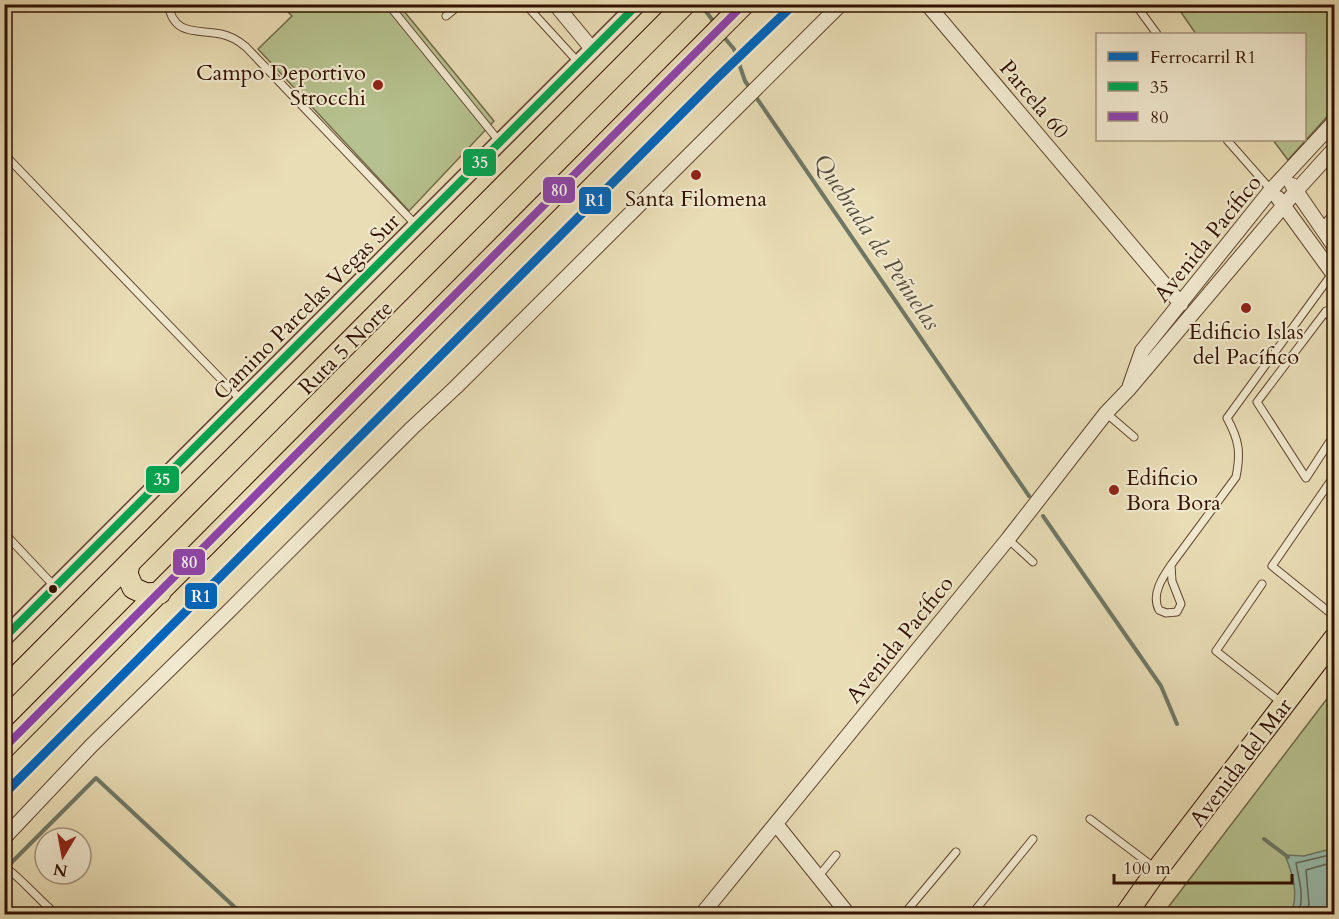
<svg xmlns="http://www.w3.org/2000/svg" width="1339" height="919" viewBox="0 0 1339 919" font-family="Cardo,serif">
<rect width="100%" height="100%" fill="#e9ddb5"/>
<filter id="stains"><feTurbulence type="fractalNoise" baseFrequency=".00333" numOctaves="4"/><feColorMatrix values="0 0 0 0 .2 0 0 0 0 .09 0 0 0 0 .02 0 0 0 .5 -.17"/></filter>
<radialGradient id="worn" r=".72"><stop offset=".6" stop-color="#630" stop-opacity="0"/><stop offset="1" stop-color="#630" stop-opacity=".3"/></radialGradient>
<path fill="#b5c18e" stroke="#736948" stroke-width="1.5" d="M 281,5 L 399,5 L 494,121 L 409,211 L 258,49 L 292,16 Z
M 1176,5 L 1334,5 L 1334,109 L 1288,160 L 1273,140 L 1304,140 L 1304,34 L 1196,34 Z
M 1334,690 L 1334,914 L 1163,914 L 1323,704 Z"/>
<path fill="#97bcab" stroke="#6e7867" stroke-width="1.5" d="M 1334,848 L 1334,914 L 1291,914 C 1299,894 1293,875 1285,855 L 1304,856 Z"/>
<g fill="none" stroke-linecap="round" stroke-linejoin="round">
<path stroke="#646656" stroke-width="1.5" d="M 1298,914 C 1305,897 1299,881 1296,863 L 1334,854
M 1306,914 L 1309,904 L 1306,870 L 1334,862"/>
<path stroke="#6e7867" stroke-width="4" d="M 702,6 L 716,25
M 723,36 L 734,49 L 745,81 L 1029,496
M 1043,516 L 1161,686 L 1177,724
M 1264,839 L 1288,857
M 5,869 L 96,778 L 242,914"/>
<g stroke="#5f442e" stroke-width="9">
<path id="service" d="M 168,4 C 174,37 197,29 221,34 C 231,36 239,41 246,47 L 416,225
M 388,4 L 499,141
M 525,4 L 578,62
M 1135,4 L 1157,34
M 446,16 L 461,4
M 1227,140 L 1271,190
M 4,154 L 241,400
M 1321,228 L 1334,213
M 1334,323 L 1326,311 L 1257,402 L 1306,478 L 1334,435
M 1106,413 L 1134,437
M 1334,476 L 1272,566 L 1334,616
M 4,531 L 7,536 L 55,587
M 1008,539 L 1033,562
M 1171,565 L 1172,581 L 1181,604 L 1177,612 L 1166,613 L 1159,610 C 1151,595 1162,578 1171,565 L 1236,477 C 1241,452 1239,440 1227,418 L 1334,271
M 1262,584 L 1216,651 L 1282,703
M 1090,819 L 1155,868
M 4,866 C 23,880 38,899 56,914
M 818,877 L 836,855
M 904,914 L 956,852
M 972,914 L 1033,839"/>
</g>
<g stroke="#5f442e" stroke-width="16">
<path id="minor" d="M 555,4 L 593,50
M 927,4 L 1181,304
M 1292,185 L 1334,246
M 1278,198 L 1334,275
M 1130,385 L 1142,351 L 1271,190 L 1334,122
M 776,824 L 848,914
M 4,838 L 91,746 L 228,612 L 412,428 L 456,387 L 841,4
M 702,914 L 1008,539 L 1106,413 L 1128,390 L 1296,191 L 1334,149"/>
</g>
<g stroke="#5f442e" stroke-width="19">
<path id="tertiary" d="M 4,638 L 638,4"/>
</g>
<g stroke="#311101" stroke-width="23">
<path id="primary" d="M 1126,914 L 1157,870 L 1334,639"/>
</g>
<g stroke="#311101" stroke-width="23">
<path id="trunk" d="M 129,564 L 127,574 L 133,588 L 146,594 L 160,593
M 4,689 L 685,4
M 4,748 L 744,4"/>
</g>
<use href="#service" stroke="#f1e9cf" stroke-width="7"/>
<use href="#minor" stroke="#f1e9cf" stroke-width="14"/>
<use href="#tertiary" stroke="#f1e9cf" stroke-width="16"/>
<use href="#primary" stroke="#e9ddb5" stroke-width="21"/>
<use href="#trunk" stroke="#e9ddb5" stroke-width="21"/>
<g stroke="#f1e9cf" stroke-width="12">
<path id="bus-1" d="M 4,638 L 638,4"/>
</g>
<g stroke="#f1e9cf" stroke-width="12">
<path id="bus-2" d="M 4,748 L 744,4"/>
</g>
<use href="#bus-1" stroke="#00a651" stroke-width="8"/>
<use href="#bus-2" stroke="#8e44ad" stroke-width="8"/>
<g stroke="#f1e9cf" stroke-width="14">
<path id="rail-1" d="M 4,794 L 717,78 L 794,4"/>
</g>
<use href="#rail-1" stroke="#0065bd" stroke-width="9"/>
</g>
<g fill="#8f2418" stroke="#f1e9cf" stroke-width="2">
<circle cx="378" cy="85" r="6"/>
<circle cx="696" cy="175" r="6"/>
<circle cx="1246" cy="308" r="6"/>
<circle cx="1114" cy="490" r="6"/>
</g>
<circle fill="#311101" stroke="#f1e9cf" stroke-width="2" cx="53" cy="589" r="5"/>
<g text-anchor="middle" stroke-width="4.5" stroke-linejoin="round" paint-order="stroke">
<g font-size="22" fill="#311101" stroke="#f1e9cf">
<text x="366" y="80" text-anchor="end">Campo Deportivo<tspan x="366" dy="25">Strocchi</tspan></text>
<text x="696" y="206">Santa Filomena</text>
<text x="1246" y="339">Edificio Islas<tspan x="1246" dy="25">del Pacífico</tspan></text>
<text x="1126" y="485" text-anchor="start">Edificio<tspan x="1126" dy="25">Bora Bora</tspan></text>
</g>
<g font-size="22" fill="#311101" stroke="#f1e9cf">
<text transform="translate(1035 99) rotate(50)" y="8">Parcela 60</text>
<text transform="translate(1207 238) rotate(-51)" y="8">Avenida Pacífico</text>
<text transform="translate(306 306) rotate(-45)" y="8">Camino Parcelas Vegas Sur</text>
<text transform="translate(345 347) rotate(-45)" y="8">Ruta 5 Norte</text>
<text transform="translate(899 639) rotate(-51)" y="8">Avenida Pacífico</text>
<text transform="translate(1240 762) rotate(-53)" y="8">Avenida del Mar</text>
</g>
<g font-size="24" font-style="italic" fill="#554d3c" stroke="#f1e9cf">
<text transform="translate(877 242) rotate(56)" y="8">Quebrada de Peñuelas</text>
</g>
</g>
<g stroke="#f1e9cf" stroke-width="2">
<rect x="462" y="148" width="35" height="29" rx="6" fill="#00a651"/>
<rect x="542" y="176" width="34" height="28" rx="6" fill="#8e44ad"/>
<rect x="578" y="186" width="34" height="29" rx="6" fill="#0065bd"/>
<rect x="145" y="465" width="35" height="29" rx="6" fill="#00a651"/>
<rect x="172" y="548" width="34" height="28" rx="6" fill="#8e44ad"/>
<rect x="184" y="582" width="34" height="28" rx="6" fill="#0065bd"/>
</g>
<g font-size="16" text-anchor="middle" font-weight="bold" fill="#fff">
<text x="480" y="168">35</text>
<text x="559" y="196">80</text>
<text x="595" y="206">R1</text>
<text x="162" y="485">35</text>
<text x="189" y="568">80</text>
<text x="201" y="602">R1</text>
</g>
<rect width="1339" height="919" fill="none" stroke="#e9ddb5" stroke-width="24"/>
<rect x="6" y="6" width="1327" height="907" fill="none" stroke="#311101" stroke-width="3"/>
<rect x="12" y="12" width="1315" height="895" fill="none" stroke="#311101" stroke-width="1.5"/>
<rect x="1096" y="33" width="210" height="108" fill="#f1e9cf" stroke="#a4937d" stroke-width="1.5"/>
<rect x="1108" y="52" width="30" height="9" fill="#0065bd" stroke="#a4937d" stroke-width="1.5"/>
<text x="1150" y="63" font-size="18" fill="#311101">Ferrocarril R1</text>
<rect x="1108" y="82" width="30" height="9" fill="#00a651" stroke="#a4937d" stroke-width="1.5"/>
<text x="1150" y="93" font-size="18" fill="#311101">35</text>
<rect x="1108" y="112" width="30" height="9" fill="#8e44ad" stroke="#a4937d" stroke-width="1.5"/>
<text x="1150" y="123" font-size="18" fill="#311101">80</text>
<g transform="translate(63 856) rotate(190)"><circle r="28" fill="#f1e9cf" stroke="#a4937d" stroke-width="1.5"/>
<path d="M0-4.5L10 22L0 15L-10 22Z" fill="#8f2418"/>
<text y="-9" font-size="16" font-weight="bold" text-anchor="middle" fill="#311101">N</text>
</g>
<path d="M1114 874v9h178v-9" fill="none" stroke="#311101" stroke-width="3"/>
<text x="1123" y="874" font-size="18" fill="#311101" stroke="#f1e9cf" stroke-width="4.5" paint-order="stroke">100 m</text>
<rect width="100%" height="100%" filter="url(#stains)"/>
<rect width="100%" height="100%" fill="url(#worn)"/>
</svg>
